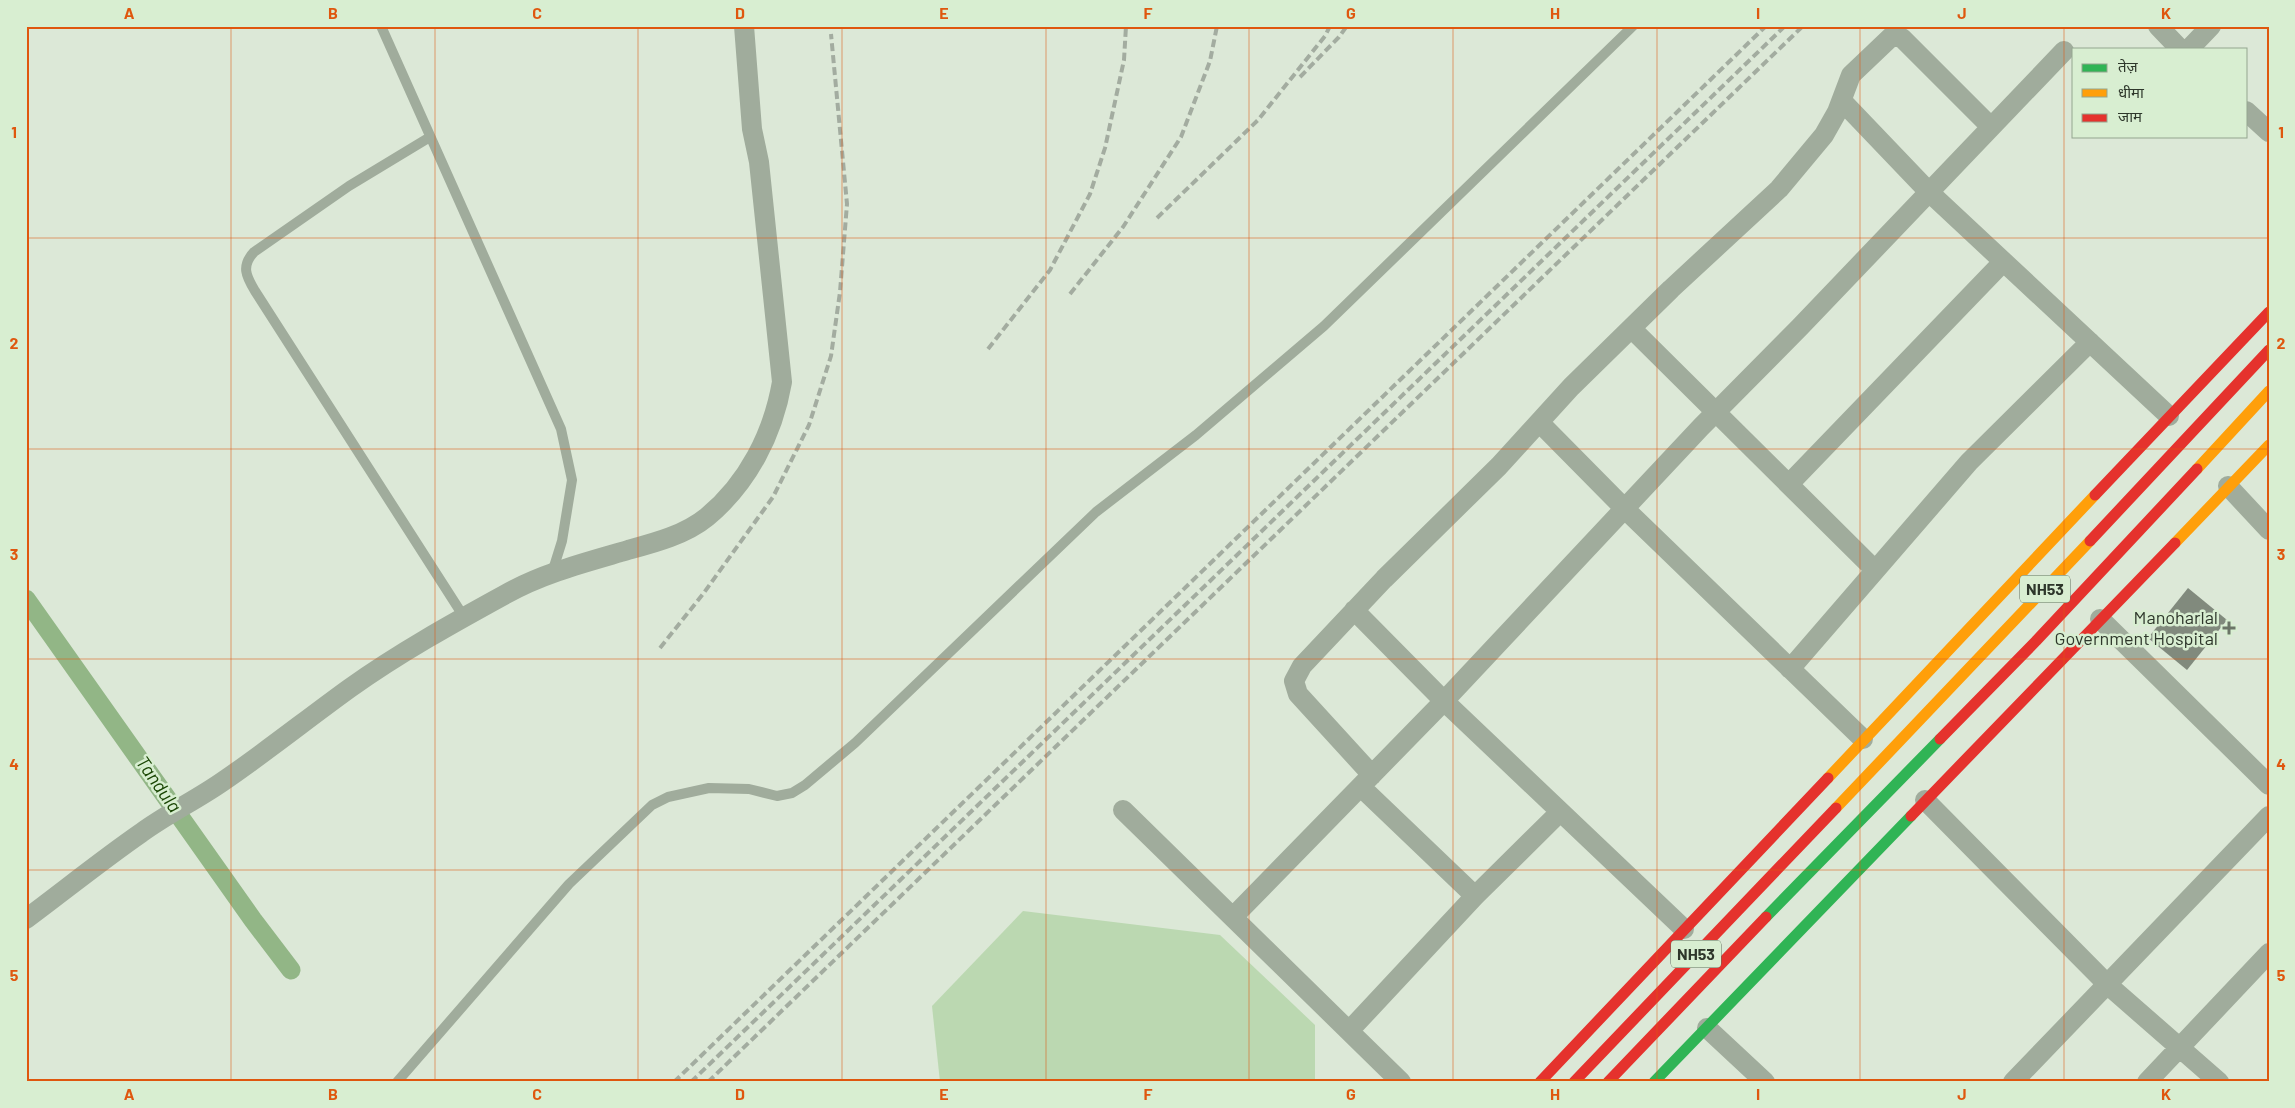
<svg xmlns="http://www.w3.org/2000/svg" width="2295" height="1108" viewBox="0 0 2295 1108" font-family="Barlow,'Noto Sans Devanagari',sans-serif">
<rect width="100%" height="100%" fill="#dce8d7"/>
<path fill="#bbd8b1" d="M 1023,911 L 1220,935 L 1315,1025 L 1315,1082 L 940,1082 L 932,1006 Z"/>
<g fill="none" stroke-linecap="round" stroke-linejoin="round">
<path stroke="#92b686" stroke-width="19" d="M 26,599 L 253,920 L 291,970"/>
</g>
<path fill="#818a7d" d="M 2188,588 L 2227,620 L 2187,670 L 2148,638 Z"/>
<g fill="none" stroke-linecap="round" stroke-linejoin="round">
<path stroke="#a0ac9c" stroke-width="10" d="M 381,26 L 561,429 L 572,480 L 562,541 L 552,573
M 430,137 L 349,186 L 254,252 C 241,266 246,276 255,291 L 464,617
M 397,1082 L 569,884 L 652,805 L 668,797 L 709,788 L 749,789 L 777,796 L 792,793 L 805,785 L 855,743 L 1096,512 L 1196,435 L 1324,326 L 1633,26"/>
<path stroke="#a0ac9c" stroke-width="20" d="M 2158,26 L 2180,49
M 2189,49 L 2211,26
M 1842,101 L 1929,192 L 2169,416
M 2246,111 L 2269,132
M 1631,328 L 1875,570
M 1539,422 L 1624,508 L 1863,739
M 1789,484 L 2003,262
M 2228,486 L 2269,530
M 1354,610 L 1444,701 L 1684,929
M 2100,619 L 2269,785
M 1790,669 L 1969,462 L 2090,342
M 1372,775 L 1298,694 L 1294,681 L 1302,666 L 1384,579 L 1499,466 L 1571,387 L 1671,289 L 1779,189 L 1824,135 L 1837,112 L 1851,75 L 1892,36 L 1902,38 L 1991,127
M 1361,787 L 1475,896
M 1925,800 L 2108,985 L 2219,1082
M 1123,810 L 1401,1082
M 1233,917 L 1444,701 L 1701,427 L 1800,327 L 2064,51
M 26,919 C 65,890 102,860 141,833 C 167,814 196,800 222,782 C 266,752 307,719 350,688 C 399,653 453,623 506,594 C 543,573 587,562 628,550 C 654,543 685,535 707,517 C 748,483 773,434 782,382 L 759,162 L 752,129 L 744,26
M 1707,1028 L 1765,1082
M 1349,1031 L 1475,896 L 1560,812
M 2013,1082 L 2269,816
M 2147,1082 L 2269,953"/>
<path stroke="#30b455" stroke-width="11" d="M 1766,917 L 1940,739
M 1654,1082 L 1911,816"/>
<path stroke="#ff9f0a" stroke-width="11" d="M 2197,469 L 2269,391
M 2175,543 L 2269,445
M 1828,778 L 2095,495
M 1836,808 L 2090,541"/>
<path stroke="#e5322d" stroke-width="11" d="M 2095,495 L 2269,312
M 2090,541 L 2269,350
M 1940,739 L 2036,641 L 2197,469
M 1911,816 L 2175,543
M 1540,1082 L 1828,778
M 1574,1082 L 1836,808
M 1608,1082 L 1766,917"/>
<path stroke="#a3aca0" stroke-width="4" stroke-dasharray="8 4" stroke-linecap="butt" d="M 1300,77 L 1339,37 L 1347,26
M 1157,218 L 1258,120 L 1325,36 L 1330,26
M 1070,294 L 1123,227 L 1181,137 L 1210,61 L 1217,26
M 988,349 L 1050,270 L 1090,194 L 1105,148 L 1124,60 L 1126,26
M 660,648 L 703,594 L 773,497 L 809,425 L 831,356 L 840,292 L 847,204 L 831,34
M 674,1082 L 1766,26
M 691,1082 L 1785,26
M 708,1082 L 1803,26"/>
</g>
<path fill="none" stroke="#df570e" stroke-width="1" stroke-opacity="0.55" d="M 231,26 L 231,1082M 435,26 L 435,1082M 638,26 L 638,1082M 842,26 L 842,1082M 1046,26 L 1046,1082M 1249,26 L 1249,1082M 1453,26 L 1453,1082M 1657,26 L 1657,1082M 1860,26 L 1860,1082M 2064,26 L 2064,1082M 26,238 L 2269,238M 26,449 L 2269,449M 26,659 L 2269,659M 26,870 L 2269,870"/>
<path fill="#6b7567" stroke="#d8eed1" stroke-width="2" d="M2226.5 620.5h5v5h5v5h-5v5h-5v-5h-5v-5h5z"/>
<g text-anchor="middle" stroke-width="5" stroke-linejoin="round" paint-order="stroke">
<g fill="#d8eed1" stroke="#616e5d" stroke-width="1">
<rect x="2020" y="575.5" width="50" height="27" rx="4"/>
<rect x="1671" y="940.5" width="50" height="27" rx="4"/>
</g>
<g font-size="16" font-weight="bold" fill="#2e372b">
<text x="2045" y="595">NH53</text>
<text x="1696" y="960">NH53</text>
</g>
<g font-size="18" fill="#2e372b" stroke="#d8eed1" text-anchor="end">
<text x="2218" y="624">Manoharlal<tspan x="2218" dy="21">Government Hospital</tspan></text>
</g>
<g font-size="19" font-style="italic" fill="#194503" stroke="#d8eed1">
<text transform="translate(159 784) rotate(55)" y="7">Tandula</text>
</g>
</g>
<rect width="2295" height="1108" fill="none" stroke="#d8eed1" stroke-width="55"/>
<rect x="2072" y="48" width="175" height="90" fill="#d8eed1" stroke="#94a58f"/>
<rect x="2082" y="64" width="25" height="8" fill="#30b455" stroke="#94a58f"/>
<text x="2118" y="72" font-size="15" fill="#2e372b">तेज़</text>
<rect x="2082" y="89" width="25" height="8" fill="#ff9f0a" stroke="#94a58f"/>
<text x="2118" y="98" font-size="15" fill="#2e372b">धीमा</text>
<rect x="2082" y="114" width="25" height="8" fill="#e5322d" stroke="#94a58f"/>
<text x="2118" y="122" font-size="15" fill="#2e372b">जाम</text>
<rect x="28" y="28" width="2240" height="1052" fill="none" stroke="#df570e" stroke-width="2"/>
<g font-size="16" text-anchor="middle" font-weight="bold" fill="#df570e">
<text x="129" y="19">A</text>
<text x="333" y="19">B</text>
<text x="537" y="19">C</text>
<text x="740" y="19">D</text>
<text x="944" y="19">E</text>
<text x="1148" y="19">F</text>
<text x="1351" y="19">G</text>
<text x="1555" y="19">H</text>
<text x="1758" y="19">I</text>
<text x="1962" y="19">J</text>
<text x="2166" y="19">K</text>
<text x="14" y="138">1</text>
<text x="2281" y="138">1</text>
<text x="14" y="349">2</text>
<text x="2281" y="349">2</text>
<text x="14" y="560">3</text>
<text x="2281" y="560">3</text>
<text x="14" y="770">4</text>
<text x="2281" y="770">4</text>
<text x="14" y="981">5</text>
<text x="2281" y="981">5</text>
<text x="129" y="1100">A</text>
<text x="333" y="1100">B</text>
<text x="537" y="1100">C</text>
<text x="740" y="1100">D</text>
<text x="944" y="1100">E</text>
<text x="1148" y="1100">F</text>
<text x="1351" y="1100">G</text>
<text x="1555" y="1100">H</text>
<text x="1758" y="1100">I</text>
<text x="1962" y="1100">J</text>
<text x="2166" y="1100">K</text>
</g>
</svg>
